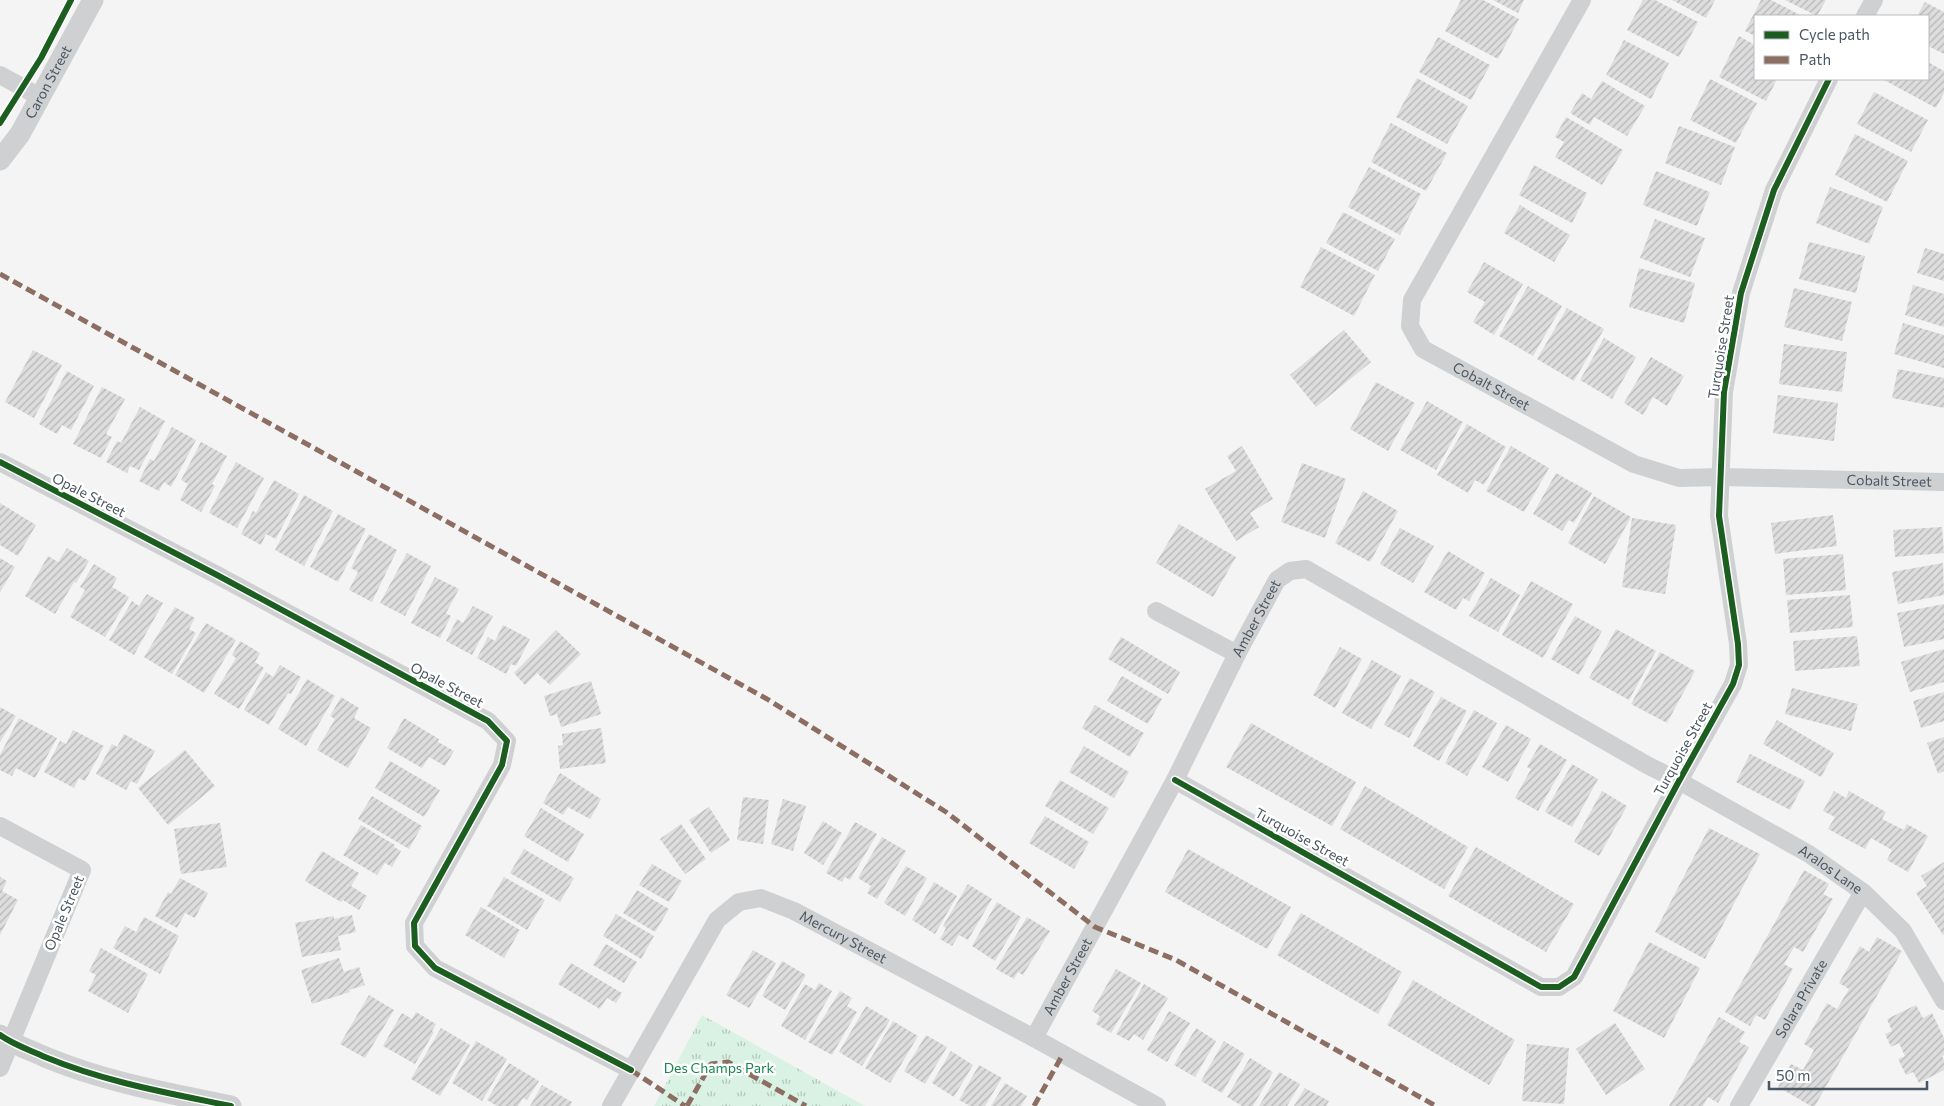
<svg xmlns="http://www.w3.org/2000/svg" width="1944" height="1106" viewBox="0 0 1944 1106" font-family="Commissioner,sans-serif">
<defs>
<pattern id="grass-tufts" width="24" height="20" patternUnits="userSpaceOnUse" patternTransform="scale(1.25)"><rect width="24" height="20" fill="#d9f2e3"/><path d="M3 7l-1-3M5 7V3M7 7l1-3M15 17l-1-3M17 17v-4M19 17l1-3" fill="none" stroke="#b2c7bb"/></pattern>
<pattern id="building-hatch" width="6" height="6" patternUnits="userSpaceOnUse" patternTransform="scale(1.25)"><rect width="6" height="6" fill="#ddddde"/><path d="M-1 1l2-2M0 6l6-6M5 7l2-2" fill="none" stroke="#b5b6b7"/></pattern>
</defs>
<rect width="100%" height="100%" fill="#f4f4f4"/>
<path fill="url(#grass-tufts)" d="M 702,1015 L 865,1106 L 654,1106 Z"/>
<path fill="url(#building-hatch)" d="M 1461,0 L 1483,0 L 1519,19 L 1498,59 L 1445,31 Z
M 1493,0 L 1524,0 L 1518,13 Z
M 1643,0 L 1655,0 L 1698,22 L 1679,57 L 1627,30 Z
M 1672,0 L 1715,0 L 1706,18 Z
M 1761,0 L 1771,0 L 1802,16 L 1755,16 L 1755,36 L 1745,31 Z
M 1785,0 L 1826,0 L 1817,16 Z
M 1925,2 L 1944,12 L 1944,54 L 1928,46 L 1928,16 L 1917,16 Z
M 1739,36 L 1755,45 L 1755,79 L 1777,79 L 1766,101 L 1719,77 Z
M 1438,37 L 1490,65 L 1471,100 L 1419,72 Z
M 1624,40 L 1669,63 L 1651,99 L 1606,75 Z
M 1928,62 L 1944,71 L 1944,93 L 1936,108 L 1884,80 L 1884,79 L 1928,79 Z
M 1417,78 L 1468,106 L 1447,144 L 1396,117 Z
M 1710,79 L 1757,103 L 1736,143 L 1690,120 Z
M 1602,81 L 1645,106 L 1627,136 L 1594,117 L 1590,125 L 1570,113 L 1582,93 L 1591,99 Z
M 1874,92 L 1928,120 L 1911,152 L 1857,124 Z
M 1566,117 L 1623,150 L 1602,185 L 1555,157 L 1564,142 L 1555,137 Z
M 1391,123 L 1447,153 L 1426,191 L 1371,162 Z
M 1679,126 L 1735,147 L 1721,185 L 1665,163 Z
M 1855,134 L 1908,161 L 1887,202 L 1835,175 Z
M 1534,165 L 1587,193 L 1572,223 L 1519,195 Z
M 1369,167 L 1421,194 L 1400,235 L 1348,207 Z
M 1656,171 L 1710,192 L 1697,226 L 1643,205 Z
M 1830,187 L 1883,207 L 1869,244 L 1816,223 Z
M 1520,205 L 1570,235 L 1554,262 L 1504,233 Z
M 1343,212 L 1395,239 L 1378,271 L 1326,243 Z
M 1655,219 L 1705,238 L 1690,277 L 1640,258 Z
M 1809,242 L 1865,256 L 1856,293 L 1799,279 Z
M 1321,247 L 1375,275 L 1354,316 L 1300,287 Z
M 1925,248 L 1944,254 L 1944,281 L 1917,273 Z
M 1484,262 L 1523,284 L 1494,335 L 1473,322 L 1485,302 L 1467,292 Z
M 1639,268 L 1695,283 L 1684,323 L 1629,307 Z
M 1913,285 L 1944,294 L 1944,327 L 1905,315 Z
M 1528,286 L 1562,306 L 1533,356 L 1499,336 Z
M 1794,288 L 1852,302 L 1842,341 L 1784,327 Z
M 1567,308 L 1604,329 L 1574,381 L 1537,359 Z
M 1903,323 L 1944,335 L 1944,368 L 1894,354 Z
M 1344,330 L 1371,362 L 1316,407 L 1290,375 Z
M 1604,338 L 1636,357 L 1612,399 L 1580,380 Z
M 1784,344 L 1847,352 L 1842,392 L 1779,384 Z
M 33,350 L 62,365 L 34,418 L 5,402 Z
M 1651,357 L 1684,376 L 1667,406 L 1653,397 L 1643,415 L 1624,403 Z
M 1898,369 L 1944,378 L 1944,408 L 1892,398 Z
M 67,371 L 94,386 L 71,430 L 62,425 L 57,434 L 39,424 Z
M 1376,382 L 1415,403 L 1388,451 L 1350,429 Z
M 102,387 L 125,399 L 106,434 L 112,437 L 101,458 L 73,444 Z
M 1778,395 L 1838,403 L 1834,441 L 1773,433 Z
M 1427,401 L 1463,422 L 1436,470 L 1400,450 Z
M 140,407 L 165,421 L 139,470 L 130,466 L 127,473 L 106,462 L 117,441 L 121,443 Z
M 1467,424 L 1506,447 L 1484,485 L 1475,480 L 1468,493 L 1437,475 Z
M 172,427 L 196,440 L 171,487 L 164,482 L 159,491 L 139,481 L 150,459 L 154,461 Z
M 201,442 L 227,456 L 212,484 L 215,486 L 201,512 L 180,500 L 188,484 L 181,480 Z
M 1242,446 L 1273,499 L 1250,513 L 1259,527 L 1236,541 L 1205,489 L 1236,471 L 1227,456 Z
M 1511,446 L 1549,468 L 1524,512 L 1486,491 Z
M 236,462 L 264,478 L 237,528 L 209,513 Z
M 1302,463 L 1346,479 L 1325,538 L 1281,522 Z
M 1556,473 L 1592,493 L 1574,523 L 1569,520 L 1562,531 L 1533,514 Z
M 274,480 L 299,494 L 276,539 L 266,534 L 261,545 L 241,534 L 253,511 L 256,513 Z
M 1363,491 L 1398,511 L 1370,562 L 1335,543 Z
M 304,495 L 333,511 L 304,566 L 275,550 Z
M 1594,496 L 1631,517 L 1605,564 L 1568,543 Z
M 0,503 L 36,525 L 18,556 L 0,545 Z
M 338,514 L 366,529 L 338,582 L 310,567 Z
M 1833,515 L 1837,546 L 1775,554 L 1771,523 Z
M 1632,518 L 1676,525 L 1665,594 L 1622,587 Z
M 1179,524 L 1236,557 L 1213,597 L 1156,563 Z
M 1942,527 L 1944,553 L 1895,557 L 1893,530 Z
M 1400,528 L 1434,546 L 1413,583 L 1380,564 Z
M 369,534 L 397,550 L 372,602 L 349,590 L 358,572 L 351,568 Z
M 67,548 L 89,561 L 76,583 L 74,582 L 55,614 L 25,596 L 48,556 L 58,562 Z
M 1448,551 L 1485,573 L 1469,601 L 1463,598 L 1456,610 L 1424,592 Z
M 407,553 L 431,566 L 405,616 L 380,603 Z
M 1843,554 L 1846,590 L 1786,595 L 1783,559 Z
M 0,558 L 15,567 L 0,592 Z
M 1943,563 L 1944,595 L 1898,604 L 1892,572 Z
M 94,564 L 117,578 L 112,587 L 129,597 L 105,637 L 70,617 L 85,590 L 80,587 Z
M 435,577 L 459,589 L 446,613 L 451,616 L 440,638 L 411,623 Z
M 1491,578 L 1520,595 L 1498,632 L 1469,616 Z
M 1531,581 L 1573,604 L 1543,658 L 1502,635 Z
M 147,594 L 163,603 L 134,655 L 109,640 L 132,601 L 139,606 Z
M 1850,595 L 1853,627 L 1790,633 L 1787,600 Z
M 1944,604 L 1944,639 L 1904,647 L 1897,613 Z
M 473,606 L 493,616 L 472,655 L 446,641 L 457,619 L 463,623 Z
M 175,607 L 195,618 L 189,629 L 196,633 L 172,674 L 144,657 Z
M 1575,616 L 1602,631 L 1579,675 L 1551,659 Z
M 206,623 L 236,640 L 204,693 L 175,675 Z
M 503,625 L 530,639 L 516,666 L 511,664 L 506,674 L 477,658 L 488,637 L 495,641 Z
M 1616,629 L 1656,651 L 1629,700 L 1589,678 Z
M 556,630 L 581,654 L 550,685 L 537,673 L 525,685 L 514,673 Z
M 1857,636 L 1860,666 L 1795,671 L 1793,641 Z
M 1121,637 L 1180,672 L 1168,694 L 1108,659 Z
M 240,641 L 260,653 L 255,662 L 264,668 L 239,709 L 214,694 L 236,658 L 232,655 Z
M 1340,647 L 1362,659 L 1335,708 L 1313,695 Z
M 1944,649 L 1944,682 L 1910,692 L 1901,662 Z
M 1660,652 L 1695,671 L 1667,723 L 1631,704 Z
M 1372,660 L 1401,676 L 1371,729 L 1342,713 Z
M 280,665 L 301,677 L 291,694 L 288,693 L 269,725 L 244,710 L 266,672 L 273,677 Z
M 1122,676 L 1162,699 L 1148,724 L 1107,701 Z
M 1410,678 L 1435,692 L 1409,738 L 1384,725 Z
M 307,679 L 335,696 L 306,746 L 278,729 Z
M 591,681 L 601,714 L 561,727 L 557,714 L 550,716 L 544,696 Z
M 1792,688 L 1858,704 L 1851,731 L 1785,714 Z
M 1944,692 L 1944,721 L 1921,728 L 1913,701 Z
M 341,697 L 359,708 L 354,718 L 371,728 L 348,768 L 317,750 L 335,719 L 330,716 Z
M 1441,697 L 1467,711 L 1439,761 L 1413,746 Z
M 1095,705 L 1144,733 L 1130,757 L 1082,728 Z
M 0,707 L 16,716 L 0,742 Z
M 1474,710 L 1497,723 L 1467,776 L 1445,763 Z
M 19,718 L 57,738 L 35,778 L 16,768 L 12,776 L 0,770 L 0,755 Z
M 404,718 L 439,739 L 438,742 L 454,751 L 445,766 L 429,757 L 422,768 L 387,748 Z
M 1777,720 L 1834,753 L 1821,777 L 1763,744 Z
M 1251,723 L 1356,782 L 1332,826 L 1226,767 Z
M 1506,725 L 1531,739 L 1508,782 L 1482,767 Z
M 601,728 L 606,763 L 560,769 L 558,746 L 563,745 L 562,734 Z
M 73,730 L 104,746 L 85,781 L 79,778 L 74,788 L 44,772 L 60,741 L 66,744 Z
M 124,734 L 155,751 L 137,784 L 131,781 L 126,790 L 96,774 L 112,744 L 117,747 Z
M 1944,737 L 1944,771 L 1938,774 L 1927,743 Z
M 1540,744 L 1567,760 L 1538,811 L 1515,798 L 1531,769 L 1527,767 Z
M 1084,746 L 1129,772 L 1114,798 L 1069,772 Z
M 185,750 L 215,786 L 168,825 L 138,788 Z
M 1750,754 L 1805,781 L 1790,810 L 1736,782 Z
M 390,761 L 440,790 L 424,817 L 375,788 Z
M 1572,764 L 1598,779 L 1572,827 L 1545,812 Z
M 560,773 L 601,799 L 590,819 L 568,807 L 563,815 L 543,803 Z
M 1060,780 L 1109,808 L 1093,834 L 1045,806 Z
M 1365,786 L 1468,847 L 1444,889 L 1340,829 Z
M 1602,791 L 1627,806 L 1599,856 L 1574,842 Z
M 1834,791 L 1846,798 L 1849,791 L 1886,812 L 1882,819 L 1904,830 L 1907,824 L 1928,836 L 1908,872 L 1887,860 L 1892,850 L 1871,838 L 1865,849 L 1828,829 L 1835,817 L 1823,811 Z
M 372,796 L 422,826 L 409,849 L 358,819 Z
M 743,797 L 769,800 L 763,844 L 737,840 Z
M 783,799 L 806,806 L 793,851 L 771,844 Z
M 709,807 L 730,840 L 711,853 L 689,820 Z
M 541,808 L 584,834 L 568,862 L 524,836 Z
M 1045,816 L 1089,842 L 1074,869 L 1029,843 Z
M 823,821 L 842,833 L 823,865 L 804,853 Z
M 855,822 L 877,834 L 850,880 L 845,877 L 842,882 L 826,873 Z
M 220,823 L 227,867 L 181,874 L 174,829 Z
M 681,824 L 706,859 L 685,874 L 660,839 Z
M 361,825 L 395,845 L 394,847 L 401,851 L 392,867 L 385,863 L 377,875 L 343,855 Z
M 1709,828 L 1760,854 L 1705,959 L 1655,932 Z
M 882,837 L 906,851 L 877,899 L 867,893 L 871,886 L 858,878 Z
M 1476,847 L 1574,904 L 1546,952 L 1448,896 Z
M 524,849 L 574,878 L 560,902 L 510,873 Z
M 1188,849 L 1291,907 L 1267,949 L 1165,892 Z
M 322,851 L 359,873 L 351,886 L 367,896 L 359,910 L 343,900 L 341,902 L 305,881 Z
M 1944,862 L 1944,934 L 1943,935 L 1916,893 L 1927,886 L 1921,876 Z
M 652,864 L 682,881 L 669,902 L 639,885 Z
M 906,866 L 927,878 L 905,916 L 884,903 Z
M 1804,870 L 1829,884 L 1823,894 L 1833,899 L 1803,952 L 1794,947 L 1784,964 L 1793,969 L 1765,1020 L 1756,1015 L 1750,1026 L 1725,1012 Z
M 0,877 L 7,881 L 2,891 L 18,900 L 0,935 Z
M 504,877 L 545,900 L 527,930 L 487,906 Z
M 180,878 L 208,893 L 195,918 L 185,913 L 177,928 L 155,916 L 168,892 L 171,894 Z
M 934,882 L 957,896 L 935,934 L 912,920 Z
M 968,884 L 992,899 L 968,940 L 959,935 L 952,946 L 940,939 L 946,928 L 943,926 Z
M 637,890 L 669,909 L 655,932 L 623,913 Z
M 997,902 L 1021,917 L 995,961 L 972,946 Z
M 481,907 L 520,930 L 504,958 L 465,935 Z
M 1301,913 L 1402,972 L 1378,1014 L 1277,955 Z
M 616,914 L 654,936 L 641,959 L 603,936 Z
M 352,915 L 356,932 L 338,936 L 341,950 L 302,957 L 295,923 L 334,916 L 334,919 Z
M 144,917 L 179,936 L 160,974 L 113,948 L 125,926 L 136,932 Z
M 1027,917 L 1050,931 L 1023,975 L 1018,972 L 1014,979 L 996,969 Z
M 1877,937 L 1902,951 L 1815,1106 L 1811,1106 L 1778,1087 L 1791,1064 L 1803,1070 L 1814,1050 L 1804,1044 L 1827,1003 L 1837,1009 L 1849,989 L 1839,983 L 1860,946 L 1869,952 Z
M 1649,942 L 1700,968 L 1664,1038 L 1613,1011 Z
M 606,944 L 637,962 L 624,983 L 593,965 Z
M 101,948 L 148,974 L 128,1013 L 88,991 L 96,975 L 89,971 Z
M 753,950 L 776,963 L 749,1008 L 726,995 Z
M 339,958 L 344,972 L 359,967 L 365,985 L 349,990 L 350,992 L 312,1004 L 301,970 Z
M 782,961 L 806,975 L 785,1010 L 762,996 Z
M 571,963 L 622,993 L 616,1003 L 607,998 L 600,1009 L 558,984 Z
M 1116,969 L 1141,983 L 1111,1033 L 1096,1024 L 1100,1016 L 1092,1011 Z
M 1413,980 L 1515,1040 L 1489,1085 L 1387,1025 Z
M 819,983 L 832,991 L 805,1040 L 781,1026 L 805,984 L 815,990 Z
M 1144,984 L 1168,998 L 1143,1040 L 1134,1034 L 1129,1041 L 1116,1034 Z
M 840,991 L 852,998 L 847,1006 L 857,1012 L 832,1055 L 808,1042 Z
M 369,995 L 394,1010 L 365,1058 L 340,1044 Z
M 1916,1005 L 1923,1018 L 1932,1013 L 1944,1038 L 1944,1055 L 1942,1056 L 1944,1060 L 1944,1070 L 1919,1083 L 1913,1072 L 1906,1075 L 1898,1059 L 1905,1056 L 1899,1043 L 1891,1047 L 1885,1034 L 1892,1031 L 1887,1019 Z
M 866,1006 L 890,1020 L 862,1066 L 839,1052 Z
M 1169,1011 L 1190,1023 L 1167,1062 L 1147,1050 Z
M 416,1012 L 436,1024 L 432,1031 L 434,1032 L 415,1064 L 383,1046 L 402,1013 L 412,1019 Z
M 1719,1017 L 1745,1032 L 1739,1042 L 1749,1047 L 1718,1103 L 1708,1097 L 1703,1106 L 1669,1106 Z
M 893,1021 L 918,1036 L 890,1083 L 865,1068 Z
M 1615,1023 L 1645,1069 L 1606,1095 L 1576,1049 Z
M 441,1028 L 470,1045 L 440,1096 L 411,1079 Z
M 1196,1028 L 1216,1041 L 1195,1077 L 1174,1065 Z
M 926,1035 L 947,1047 L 925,1084 L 904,1071 Z
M 476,1041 L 507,1059 L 482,1101 L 452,1083 Z
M 1224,1041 L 1245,1054 L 1222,1093 L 1201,1081 Z
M 1527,1044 L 1569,1048 L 1564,1104 L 1522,1101 Z
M 951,1051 L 973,1065 L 954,1097 L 932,1083 Z
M 1250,1058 L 1273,1072 L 1253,1106 L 1242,1106 L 1227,1097 Z
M 509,1063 L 539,1081 L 527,1100 L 523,1098 L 518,1106 L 497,1106 L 487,1100 Z
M 979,1065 L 1002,1078 L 985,1106 L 970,1106 L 959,1100 Z
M 1279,1072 L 1300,1084 L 1287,1106 L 1259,1106 Z
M 1005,1083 L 1027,1096 L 1021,1106 L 991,1106 Z
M 542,1085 L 572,1102 L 570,1106 L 530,1106 Z
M 1305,1088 L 1329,1101 L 1326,1106 L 1294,1106 Z"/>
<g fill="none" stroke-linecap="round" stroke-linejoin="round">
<g stroke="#ced0d2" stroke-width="18">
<path id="s1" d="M 1582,0 L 1412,300 L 1410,326 L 1423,349 L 1634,464 L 1679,478 L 1721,477 L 1944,482"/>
<path d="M 1865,16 L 1874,0"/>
<path d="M 0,75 L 40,97"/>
<path d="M 0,462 L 217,575 L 488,721 L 507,741 L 502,765 L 414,923 L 415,946 L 435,968 L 631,1070"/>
<path d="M 1156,611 L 1237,654"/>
<path d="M 1175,780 L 1541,987 L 1559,987 L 1574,977 L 1679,781 L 1733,684 L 1739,665 L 1738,644 L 1719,516 L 1724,392 L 1741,293 L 1774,190 L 1829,79"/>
<path d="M 0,826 L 82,870 L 0,1068"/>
<path id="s2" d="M 1034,1038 L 1175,780 L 1237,654 L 1277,580 L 1290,571 L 1306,569 L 1647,765 L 1679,781 L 1809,854 L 1863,892 L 1903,931 L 1944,1001"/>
<path id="s3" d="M 611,1106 L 717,920 L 739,902 L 761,898 L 794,911 L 1034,1038 L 1157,1106"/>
<path id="s4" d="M 1739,1106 L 1863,892"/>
</g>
<g stroke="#ced0d2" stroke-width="21">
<path id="s5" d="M 0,160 L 20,134 L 93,0"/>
<path d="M 0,1035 C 14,1045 30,1050 45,1057 C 105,1082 168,1093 231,1106"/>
</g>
<path stroke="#8d6e63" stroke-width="5" stroke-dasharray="10 5" stroke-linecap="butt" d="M 0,274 L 767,699 L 946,812 L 1095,927 L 1176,960 L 1436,1106
M 631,1070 L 685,1106
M 687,1106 L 711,1064 L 728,1062 L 806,1106
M 1034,1106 L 1063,1054"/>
<g stroke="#fff" stroke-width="9">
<path id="cycleway" d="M 0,123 L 41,58 L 71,0
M 0,462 L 217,575 L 488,721 L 507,741 L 502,765 L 414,923 L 415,946 L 435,968 L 631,1070
M 1175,780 L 1541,987 L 1559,987 L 1574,977 L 1679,781 L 1733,684 L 1739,665 L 1738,644 L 1719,516 L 1724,392 L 1741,293 L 1774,190 L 1829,79
M 0,1035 C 14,1045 30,1050 45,1057 C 105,1082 168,1093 231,1106"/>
</g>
<use href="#cycleway" stroke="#1b5e20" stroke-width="6"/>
</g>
<g text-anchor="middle" stroke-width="5" stroke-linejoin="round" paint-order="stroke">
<g font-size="14" fill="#4a5661" stroke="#fff">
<text dy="5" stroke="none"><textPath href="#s5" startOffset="92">Caron Street</textPath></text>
<text transform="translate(1721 347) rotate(-81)" y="5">Turquoise Street</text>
<text dy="5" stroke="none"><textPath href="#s1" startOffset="475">Cobalt Street</textPath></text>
<text dy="5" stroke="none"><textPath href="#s1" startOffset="895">Cobalt Street</textPath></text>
<text transform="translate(89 495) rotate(27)" y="5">Opale Street</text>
<text dy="5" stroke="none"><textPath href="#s2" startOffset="475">Amber Street</textPath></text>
<text transform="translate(447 685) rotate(28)" y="5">Opale Street</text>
<text transform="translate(1683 749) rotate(-61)" y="5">Turquoise Street</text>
<text transform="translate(1302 837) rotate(29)" y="5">Turquoise Street</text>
<text dy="5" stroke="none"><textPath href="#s2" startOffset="1155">Aralos Lane</textPath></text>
<text transform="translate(64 913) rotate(-67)" y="5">Opale Street</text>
<text dy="5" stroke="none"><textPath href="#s3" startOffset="356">Mercury Street</textPath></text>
<text dy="5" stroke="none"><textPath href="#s2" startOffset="70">Amber Street</textPath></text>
<text dy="5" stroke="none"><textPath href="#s4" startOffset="124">Solara Private</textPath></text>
</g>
<g font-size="14" fill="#17864f" stroke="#fff">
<text x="719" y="1073">Des Champs Park</text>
</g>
</g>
<rect x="1754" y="15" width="175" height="65" fill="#ffffff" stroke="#b7bbc0"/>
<rect x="1764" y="31" width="25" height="8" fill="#1b5e20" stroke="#b7bbc0"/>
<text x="1799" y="40" font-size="15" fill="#4a5661">Cycle path</text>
<rect x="1764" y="56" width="25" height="8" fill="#8d6e63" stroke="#b7bbc0"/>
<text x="1799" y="65" font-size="15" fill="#4a5661">Path</text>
<path d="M1769 1081v8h158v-8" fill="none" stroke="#4a5661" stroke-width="2.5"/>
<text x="1776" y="1081" font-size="15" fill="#4a5661" stroke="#ffffff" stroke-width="4" paint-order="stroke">50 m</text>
</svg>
